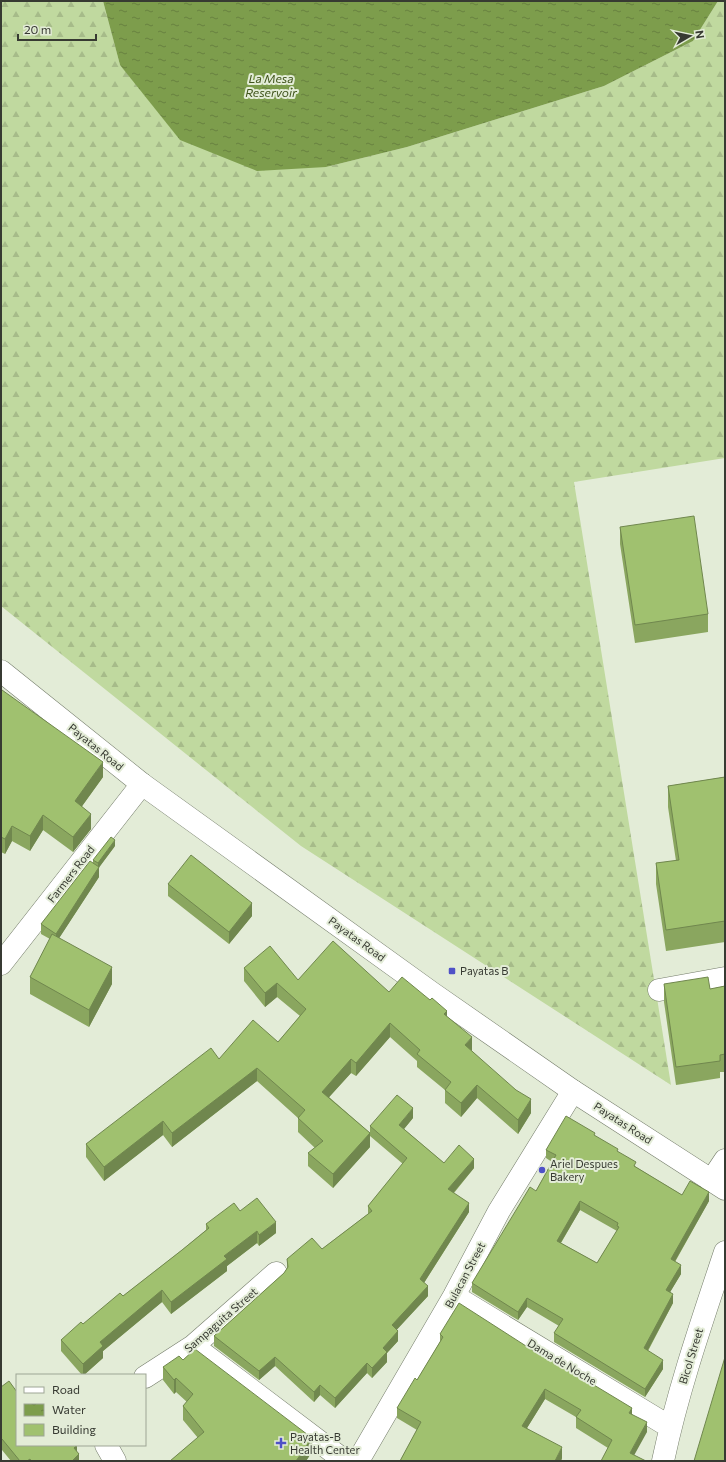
<svg xmlns="http://www.w3.org/2000/svg" width="726" height="1462" viewBox="0 0 726 1462" font-family="Commissioner,sans-serif">
<defs>
<pattern id="forest-firs" width="22" height="20" patternUnits="userSpaceOnUse"><rect width="22" height="20" fill="#c0d99f"/><path d="M5 1l3.5 6h-7zM16 11l3.5 6h-7z" fill="#a6bb89"/></pattern>
<pattern id="water-ripples" width="26" height="14" patternUnits="userSpaceOnUse"><rect width="26" height="14" fill="#7d9d4c"/><path d="M2 4q2-2 4 0t4 0M15 11q2-2 4 0t4 0" fill="none" stroke="#678140"/></pattern>
</defs>
<rect width="100%" height="100%" fill="#e3ecd7"/>
<path fill="url(#forest-firs)" d="M 1,1 L 103,1 L 120,65 L 326,167 L 407,147 L 604,86 L 693,41 L 718,1 L 725,1 L 725,458 L 574,482 L 671,1085 L 301,846 L 1,606 Z"/>
<path fill="url(#water-ripples)" d="M 103,1 L 718,1 L 693,41 L 604,86 L 407,147 L 326,167 L 257,171 L 180,140 L 120,65 Z"/>
<g fill="none" stroke-linecap="round" stroke-linejoin="round">
<g stroke="#747c6a" stroke-width="23">
<path id="minor" d="M 1,964 L 142,784
M 659,990 L 725,978
M 711,1181 L 725,1160
M 454,1296 L 670,1427
M 193,1346 L 345,1461
M 145,1377 L 193,1346 L 276,1273
M 106,1445 L 115,1461
M 358,1461 L 454,1296 L 499,1211 L 573,1091
M 663,1461 C 678,1390 702,1321 725,1252"/>
</g>
<g stroke="#747c6a" stroke-width="23">
<path id="major" d="M 1,671 L 142,784 L 432,993 L 573,1091 L 725,1189"/>
</g>
<use href="#minor" stroke="#fff" stroke-width="22"/>
<use href="#major" stroke="#fff" stroke-width="22"/>
</g>
<path fill="#8aa65f" fill-rule="evenodd" d="M 620,527 L 708,614 L 708,632 L 635,643 L 620,544 Z
M 1,691 L 103,777 L 82,806 L 91,829 L 73,852 L 43,830 L 30,851 L 12,841 L 5,854 L 1,852 Z
M 725,777 L 725,942 L 666,951 L 656,884 L 656,863 L 676,861 L 668,807 L 668,786 Z
M 115,846 L 99,867 L 99,877 L 59,938 L 112,984 L 89,1027 L 30,994 L 30,977 L 50,939 L 41,934 L 41,924 L 93,864 L 93,860 Z
M 168,884 L 252,916 L 229,944 L 168,896 Z
M 244,968 L 298,980 L 389,992 L 447,1017 L 472,1051 L 531,1113 L 518,1134 L 477,1098 L 461,1117 L 445,1103 L 445,1090 L 417,1067 L 417,1061 L 390,1037 L 356,1076 L 351,1073 L 329,1097 L 370,1133 L 370,1126 L 413,1118 L 404,1129 L 444,1163 L 474,1168 L 454,1193 L 469,1212 L 424,1283 L 428,1296 L 396,1330 L 398,1341 L 387,1353 L 387,1362 L 372,1378 L 367,1373 L 335,1408 L 320,1395 L 314,1402 L 275,1366 L 259,1380 L 214,1346 L 214,1336 L 284,1273 L 287,1268 L 287,1259 L 322,1249 L 368,1214 L 368,1206 L 403,1164 L 370,1136 L 370,1147 L 333,1188 L 308,1166 L 308,1153 L 315,1148 L 298,1132 L 298,1118 L 257,1081 L 172,1147 L 163,1135 L 104,1181 L 86,1157 L 86,1144 L 219,1059 L 278,1042 L 300,1016 L 277,997 L 265,1007 L 244,981 Z
M 664,984 L 710,989 L 725,986 L 725,1072 L 720,1072 L 720,1078 L 676,1085 L 664,1002 Z
M 595,1136 L 618,1152 L 636,1167 L 682,1195 L 709,1201 L 675,1262 L 681,1274 L 670,1292 L 673,1303 L 648,1351 L 663,1369 L 645,1397 L 554,1342 L 554,1333 L 559,1326 L 527,1307 L 518,1320 L 472,1292 L 472,1283 L 536,1191 L 552,1162 L 546,1158 L 546,1150 ZM 580,1210 L 617,1231 L 597,1263 L 561,1243 Z
M 240,1211 L 276,1233 L 259,1246 L 257,1243 L 227,1266 L 227,1271 L 171,1314 L 162,1302 L 103,1351 L 103,1358 L 84,1375 L 82,1375 L 61,1351 L 61,1340 L 123,1296 L 182,1250 L 206,1230 L 206,1224 Z
M 440,1334 L 632,1414 L 647,1432 L 608,1448 L 576,1428 L 576,1417 L 545,1399 L 527,1428 L 562,1458 L 561,1461 L 400,1461 L 417,1430 L 397,1418 L 397,1408 L 417,1380 L 440,1342 Z
M 183,1360 L 312,1452 L 306,1461 L 170,1461 L 198,1438 L 183,1420 L 183,1406 L 187,1402 L 176,1392 L 174,1394 L 163,1380 L 163,1367 Z
M 1,1387 L 17,1445 L 77,1452 L 79,1461 L 11,1461 L 2,1450 Z"/>
<path fill="#70874e" d="M 103,762 L 103,777 L 75,816 L 75,801 Z
M 91,814 L 91,829 L 73,852 L 73,837 Z
M 43,815 L 43,830 L 30,851 L 30,836 Z
M 12,826 L 12,841 L 5,854 L 5,839 Z
M 115,840 L 115,846 L 98,869 L 98,863 Z
M 99,867 L 99,877 L 56,943 L 56,934 Z
M 252,903 L 252,916 L 229,944 L 229,932 Z
M 112,967 L 112,984 L 89,1027 L 89,1010 Z
M 277,983 L 277,997 L 265,1007 L 265,993 Z
M 447,1011 L 447,1024 L 444,1014 Z
M 390,1023 L 390,1037 L 356,1076 L 356,1063 Z
M 472,1037 L 472,1051 L 465,1045 Z
M 351,1059 L 351,1073 L 322,1105 L 322,1092 Z
M 257,1068 L 257,1081 L 172,1147 L 172,1133 Z
M 477,1085 L 477,1098 L 461,1117 L 461,1103 Z
M 531,1099 L 531,1113 L 518,1134 L 518,1120 Z
M 413,1108 L 413,1118 L 399,1135 L 399,1125 Z
M 163,1121 L 163,1135 L 104,1181 L 104,1167 Z
M 370,1133 L 370,1147 L 333,1188 L 333,1174 Z
M 474,1159 L 474,1168 L 448,1199 L 448,1189 Z
M 709,1192 L 709,1201 L 671,1268 L 671,1259 Z
M 580,1201 L 580,1210 L 557,1249 L 557,1241 Z
M 469,1203 L 469,1212 L 420,1289 L 420,1279 Z
M 276,1222 L 276,1233 L 259,1246 L 259,1235 Z
M 257,1231 L 257,1243 L 227,1266 L 227,1271 L 171,1314 L 171,1302 L 224,1256 Z
M 681,1265 L 681,1274 L 666,1299 L 666,1290 Z
M 428,1286 L 428,1296 L 392,1335 L 392,1325 Z
M 162,1290 L 162,1302 L 103,1351 L 103,1358 L 84,1375 L 83,1375 L 83,1364 L 100,1342 Z
M 673,1294 L 673,1303 L 644,1357 L 644,1348 Z
M 527,1298 L 527,1307 L 518,1320 L 518,1312 Z
M 398,1331 L 398,1341 L 387,1353 L 387,1362 L 372,1378 L 372,1368 L 383,1348 Z
M 275,1357 L 275,1366 L 259,1380 L 259,1371 Z
M 663,1360 L 663,1369 L 645,1397 L 645,1389 Z
M 367,1363 L 367,1373 L 335,1408 L 335,1398 Z
M 176,1378 L 176,1392 L 174,1394 L 174,1380 Z
M 320,1385 L 320,1395 L 314,1402 L 314,1392 Z
M 545,1389 L 545,1399 L 522,1436 L 522,1426 Z
M 632,1408 L 632,1419 L 629,1413 Z
M 647,1422 L 647,1432 L 631,1461 L 630,1453 Z
M 312,1438 L 312,1452 L 306,1461 L 296,1461 Z
M 1,1439 L 2,1439 L 2,1450 L 1,1450 Z
M 77,1445 L 77,1456 L 74,1448 Z
M 562,1447 L 562,1458 L 561,1461 L 555,1461 Z
M 79,1454 L 79,1461 L 72,1461 Z"/>
<path fill="#a0c16f" stroke="#70874e" fill-rule="evenodd" d="M 694,516 L 708,614 L 635,625 L 620,527 Z
M 2,690 L 103,762 L 75,801 L 91,814 L 73,837 L 43,815 L 30,836 L 12,826 L 5,839 L 1,837 L 1,691 Z
M 725,777 L 725,921 L 666,930 L 656,863 L 679,860 L 668,786 Z
M 111,837 L 115,840 L 98,863 L 93,860 Z
M 191,855 L 252,903 L 229,932 L 168,884 Z
M 90,861 L 99,867 L 56,934 L 41,924 Z
M 52,934 L 112,967 L 89,1010 L 30,977 Z
M 333,941 L 389,992 L 402,977 L 430,1000 L 432,998 L 447,1011 L 444,1014 L 472,1037 L 465,1045 L 516,1090 L 531,1099 L 518,1120 L 477,1085 L 461,1103 L 445,1090 L 451,1082 L 417,1054 L 420,1050 L 390,1023 L 356,1063 L 351,1059 L 322,1092 L 370,1133 L 333,1174 L 308,1153 L 323,1141 L 298,1118 L 305,1110 L 257,1068 L 172,1133 L 163,1121 L 104,1167 L 86,1144 L 211,1048 L 219,1059 L 253,1020 L 278,1042 L 306,1009 L 277,983 L 265,993 L 244,968 L 270,946 L 298,980 Z
M 708,977 L 710,989 L 725,986 L 725,1054 L 720,1055 L 720,1061 L 676,1067 L 664,984 Z
M 397,1095 L 413,1108 L 399,1125 L 444,1163 L 459,1145 L 474,1159 L 448,1189 L 469,1203 L 420,1279 L 428,1286 L 392,1325 L 398,1331 L 383,1348 L 387,1352 L 372,1368 L 367,1363 L 335,1398 L 320,1385 L 314,1392 L 275,1357 L 259,1371 L 214,1336 L 284,1273 L 288,1267 L 287,1259 L 312,1238 L 322,1249 L 372,1211 L 368,1206 L 407,1158 L 370,1126 Z
M 566,1116 L 595,1133 L 594,1135 L 618,1149 L 617,1151 L 636,1162 L 634,1166 L 682,1195 L 690,1181 L 709,1192 L 671,1259 L 681,1265 L 666,1290 L 673,1294 L 644,1348 L 663,1360 L 645,1389 L 554,1333 L 563,1319 L 527,1298 L 518,1312 L 472,1283 L 530,1187 L 536,1191 L 556,1155 L 546,1150 ZM 580,1201 L 618,1223 L 617,1226 L 619,1227 L 597,1263 L 557,1241 Z
M 257,1198 L 276,1222 L 259,1235 L 257,1231 L 224,1256 L 227,1259 L 171,1302 L 162,1290 L 100,1342 L 103,1346 L 83,1364 L 61,1340 L 81,1322 L 83,1324 L 120,1293 L 123,1296 L 182,1250 L 209,1228 L 206,1224 L 234,1203 L 240,1211 Z
M 459,1303 L 540,1355 L 541,1353 L 632,1408 L 629,1413 L 647,1422 L 630,1453 L 646,1461 L 601,1461 L 612,1440 L 576,1417 L 581,1410 L 545,1389 L 522,1426 L 562,1447 L 555,1461 L 400,1461 L 421,1422 L 397,1408 L 415,1378 L 417,1380 L 443,1337 L 440,1334 Z
M 195,1349 L 312,1438 L 296,1461 L 170,1461 L 204,1432 L 183,1406 L 193,1394 L 176,1378 L 174,1380 L 163,1367 L 179,1356 L 183,1360 Z
M 725,1357 L 725,1461 L 694,1461 Z
M 9,1381 L 17,1392 L 17,1445 L 77,1445 L 74,1448 L 79,1454 L 72,1461 L 31,1461 L 30,1459 L 27,1461 L 20,1461 L 2,1439 L 1,1439 L 1,1387 Z"/>
<g fill="#4f51c7" stroke="#e3ecd7" stroke-width="1.5">
<rect x="448" y="967" width="8" height="8" rx="2"/>
<circle cx="542" cy="1170" r="4"/>
<path d="M279 1437h4v4h4v4h-4v4h-4v-4h-4v-4h4z"/>
</g>
<g text-anchor="middle" stroke-width="4" stroke-linejoin="round" paint-order="stroke">
<g font-size="11" fill="#373a32" stroke="#e3ecd7">
<text transform="translate(96 747) rotate(39)" y="4">Payatas Road</text>
<text transform="translate(71 874) rotate(-52)" y="4">Farmers Road</text>
<text transform="translate(357 939) rotate(36)" y="4">Payatas Road</text>
<text transform="translate(623 1123) rotate(33)" y="4">Payatas Road</text>
<text transform="translate(465 1275) rotate(-62)" y="4">Bulacan Street</text>
<text transform="translate(221 1320) rotate(-41)" y="4">Sampaguita Street</text>
<text transform="translate(691 1356) rotate(-73)" y="4">Bicol Street</text>
<text transform="translate(562 1362) rotate(31)" y="4">Dama de Noche</text>
</g>
<g font-size="11" fill="#373a32" stroke="#e3ecd7" text-anchor="start">
<text x="460" y="975">Payatas B</text>
<text x="550" y="1168">Ariel Despues<tspan x="550" dy="13">Bakery</tspan></text>
<text x="290" y="1441">Payatas-B<tspan x="290" dy="13">Health Center</tspan></text>
</g>
<g font-size="12" font-style="italic" fill="#40551c" stroke="#e3ecd7">
<text x="271" y="83">La Mesa<tspan x="271" dy="14">Reservoir</tspan></text>
</g>
</g>
<rect width="726" height="1462" fill="none" stroke="#373a32" stroke-width="4"/>
<rect x="16" y="1374" width="130" height="72" fill="#e3ecd7" stroke="#9ea595"/>
<rect x="24" y="1387" width="20" height="6" fill="#ffffff" stroke="#9ea595"/>
<text x="52" y="1394" font-size="12" fill="#373a32">Road</text>
<rect x="24" y="1404" width="20" height="12" fill="url(#water-ripples)" stroke="#9ea595"/>
<text x="52" y="1414" font-size="12" fill="#373a32">Water</text>
<rect x="24" y="1424" width="20" height="12" fill="#a0c16f" stroke="#9ea595"/>
<text x="52" y="1434" font-size="12" fill="#373a32">Building</text>
<g transform="translate(690 36) rotate(81)" stroke="#e3ecd7" stroke-width="3" paint-order="stroke">
<path d="M0-3L7 15L0 10L-7 15Z" fill="#373a32"/>
<text y="-6" font-size="11" font-weight="bold" text-anchor="middle" fill="#373a32">N</text>
</g>
<path d="M18 34v6h78v-6" fill="none" stroke="#373a32" stroke-width="2"/>
<text x="24" y="34" font-size="12" fill="#373a32" stroke="#e3ecd7" stroke-width="3" paint-order="stroke">20 m</text>
</svg>
